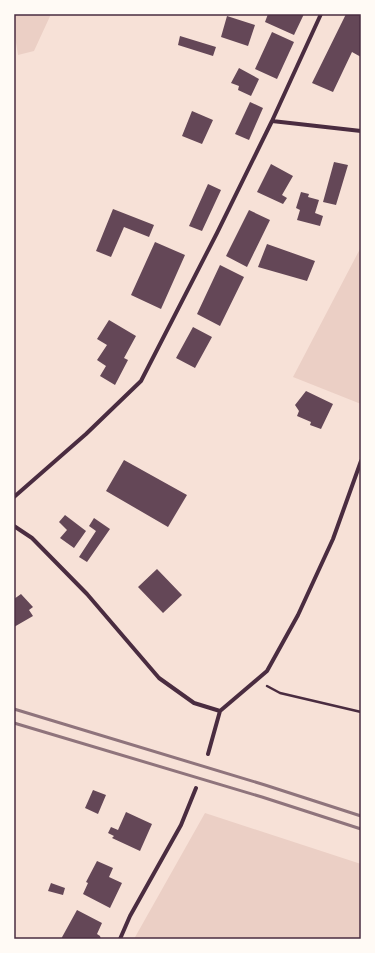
<svg xmlns="http://www.w3.org/2000/svg" width="375" height="953" viewBox="0 0 375 953" font-family="Literata,serif">
<rect width="100%" height="100%" fill="#f7e1d7"/>
<path fill="#ebcfc5" d="M 14,14 L 51,14 L 34,51 L 18,55 L 14,30 Z
M 361,247 L 361,404 L 293,377 Z
M 205,813 L 361,864 L 361,939 L 134,939 Z"/>
<path fill="#644757" d="M 268,14 L 304,14 L 294,35 L 265,22 Z
M 346,14 L 361,14 L 361,57 L 352,52 L 333,92 L 312,83 Z
M 227,16 L 255,25 L 248,46 L 221,37 Z
M 272,32 L 294,42 L 277,79 L 255,69 Z
M 180,36 L 216,47 L 213,56 L 178,45 Z
M 239,68 L 259,79 L 251,96 L 238,90 L 239,86 L 231,83 Z
M 250,102 L 263,108 L 249,140 L 235,134 Z
M 192,111 L 213,120 L 202,144 L 182,136 Z
M 334,162 L 348,165 L 336,205 L 323,202 Z
M 271,164 L 293,176 L 282,195 L 287,198 L 283,204 L 257,192 Z
M 208,184 L 221,190 L 202,231 L 189,226 Z
M 301,192 L 309,194 L 308,197 L 319,200 L 315,213 L 323,216 L 320,226 L 297,220 L 300,210 L 296,208 Z
M 113,209 L 154,225 L 149,237 L 124,227 L 111,257 L 96,251 Z
M 249,210 L 270,220 L 247,267 L 226,256 Z
M 155,242 L 185,255 L 161,309 L 131,295 Z
M 267,244 L 315,261 L 307,281 L 258,267 Z
M 220,265 L 244,277 L 220,326 L 197,314 Z
M 109,320 L 136,336 L 124,358 L 128,360 L 115,385 L 100,376 L 106,366 L 97,360 L 107,345 L 97,339 Z
M 193,327 L 212,337 L 195,368 L 176,358 Z
M 306,391 L 333,404 L 321,429 L 310,425 L 311,422 L 297,416 L 299,411 L 295,405 Z
M 124,460 L 187,495 L 168,527 L 106,491 Z
M 65,515 L 86,531 L 74,548 L 60,538 L 67,530 L 59,522 Z
M 94,518 L 110,529 L 87,562 L 79,557 L 96,531 L 89,526 Z
M 157,569 L 182,595 L 163,613 L 138,587 Z
M 21,594 L 33,607 L 29,610 L 33,616 L 14,627 L 14,599 Z
M 93,790 L 106,795 L 98,814 L 85,808 Z
M 126,812 L 152,824 L 140,851 L 112,838 L 114,836 L 108,833 L 111,827 L 118,830 Z
M 97,861 L 113,868 L 109,877 L 122,883 L 110,908 L 83,894 L 88,883 L 86,882 Z
M 51,883 L 65,888 L 63,895 L 48,891 Z
M 77,910 L 102,923 L 97,934 L 100,936 L 101,939 L 61,939 Z"/>
<g fill="none" stroke-linecap="round" stroke-linejoin="round">
<path stroke="#4a2c40" stroke-width="2.5" d="M 267,686 L 280,693 L 361,712"/>
<path stroke="#4a2c40" stroke-width="4" d="M 272,121 L 321,14
M 14,497 L 86,434 L 141,381 L 217,233 L 272,121 L 361,131
M 14,526 L 32,538 L 87,594 L 159,678 L 194,703 L 220,711
M 208,754 L 220,711 L 267,671 L 298,615 L 333,539 L 361,461
M 120,939 L 130,916 L 181,825 L 196,788"/>
<path stroke="#8f747c" stroke-width="3" d="M 14,709 L 265,785 L 361,816
M 14,723 L 262,797 L 361,829"/>
</g>
<rect width="375" height="953" fill="none" stroke="#fffaf5" stroke-width="30"/>
<rect x="15" y="15" width="345" height="923" fill="none" stroke="#4a2c40" stroke-width="1.5"/>
</svg>
